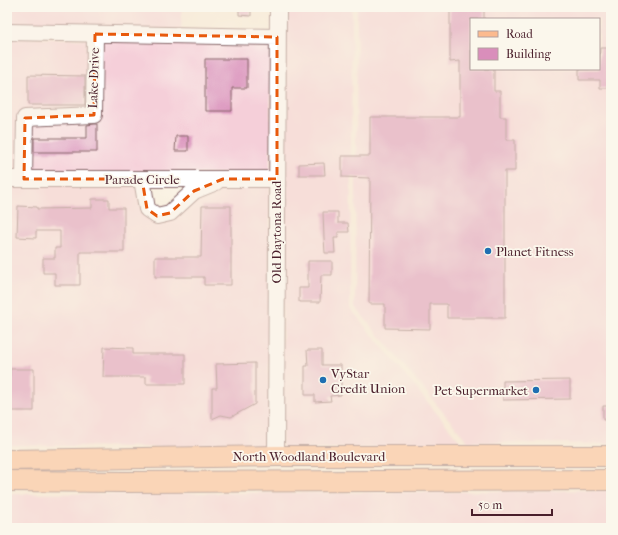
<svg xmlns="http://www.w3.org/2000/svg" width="618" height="535" viewBox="0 0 618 535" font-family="'IM FELL French Canon',serif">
<rect width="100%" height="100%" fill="#fbf7ec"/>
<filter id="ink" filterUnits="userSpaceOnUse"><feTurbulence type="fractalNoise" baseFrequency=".025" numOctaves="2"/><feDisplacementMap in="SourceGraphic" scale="8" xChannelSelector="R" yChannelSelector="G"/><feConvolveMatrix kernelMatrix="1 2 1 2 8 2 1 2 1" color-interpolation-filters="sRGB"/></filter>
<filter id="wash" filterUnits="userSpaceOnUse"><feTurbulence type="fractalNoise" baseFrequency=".012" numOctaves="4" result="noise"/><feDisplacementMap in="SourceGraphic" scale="16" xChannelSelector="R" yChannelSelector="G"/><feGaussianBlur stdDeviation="0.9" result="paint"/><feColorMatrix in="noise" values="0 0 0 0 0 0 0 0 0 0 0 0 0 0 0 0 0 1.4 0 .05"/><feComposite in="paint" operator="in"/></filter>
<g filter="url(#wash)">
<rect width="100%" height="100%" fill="#f8ebd8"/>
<path fill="#f5cfd9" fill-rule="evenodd" d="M 7,7 L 182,7 L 181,30 L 7,27 Z
M 284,7 L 352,7 L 350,308 L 463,445 L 466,446 L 282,449 Z
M 357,7 L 611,7 L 611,444 L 468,442 L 355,307 ZM 471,19 L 599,19 L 599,69 L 471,69 Z
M 7,38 L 88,39 L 87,110 L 24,113 L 18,173 L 7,173 Z
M 101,39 L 271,42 L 270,173 L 31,174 L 31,124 L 94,120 Z
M 7,184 L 137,184 L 143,213 L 198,195 L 225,184 L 270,184 L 269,449 L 7,445 Z
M 611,490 L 611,528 L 8,528 L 7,494 L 431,492 Z"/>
<g id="blocks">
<path fill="#d98ebb" d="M 239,7 L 251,7 L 251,16 L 239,15 Z
M 450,7 L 484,7 L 484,19 L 471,19 L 471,69 L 494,69 L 494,91 L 500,91 L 500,117 L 506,117 L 506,140 L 515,140 L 515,171 L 505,171 L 505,318 L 447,318 L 447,304 L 430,304 L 430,329 L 385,328 L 385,304 L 369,304 L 370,178 L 342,177 L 342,156 L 370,156 L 370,117 L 460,117 L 460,61 L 450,62 Z
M 600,48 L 611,48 L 611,88 L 600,88 L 600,80 L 579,80 L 579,69 L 599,69 Z
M 205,59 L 247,59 L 247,88 L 232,88 L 232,111 L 205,111 Z
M 28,75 L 85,76 L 85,105 L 28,105 Z
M 94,124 L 97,124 L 97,152 L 34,152 L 34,138 L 87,138 L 87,125 Z
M 176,136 L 188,136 L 188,151 L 175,151 Z
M 324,163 L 325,175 L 299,175 L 299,164 Z
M 92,199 L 109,199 L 109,208 L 124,208 L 124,252 L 80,252 L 80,285 L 55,285 L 55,273 L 43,273 L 43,258 L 55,258 L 55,248 L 60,248 L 60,231 L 36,231 L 36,238 L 17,237 L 18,206 L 37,207 L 37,209 L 92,208 Z
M 202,206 L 231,206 L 231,285 L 204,285 L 204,277 L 155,277 L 155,257 L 201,257 Z
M 323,212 L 338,212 L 338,223 L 348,223 L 349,232 L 338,232 L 338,238 L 334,238 L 335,253 L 325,253 L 324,238 Z
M 308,261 L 332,261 L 332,275 L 321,275 L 320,302 L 299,302 L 299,288 L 308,288 Z
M 104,347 L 133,348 L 133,354 L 185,354 L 185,384 L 146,384 L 146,377 L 103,377 Z
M 307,350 L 322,350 L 322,365 L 341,365 L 341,395 L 330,396 L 331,401 L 315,402 L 315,395 L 305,395 L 305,366 L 308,366 Z
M 255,363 L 255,404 L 231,417 L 221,415 L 212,419 L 212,388 L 217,388 L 216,364 Z
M 10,369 L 34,369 L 34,411 L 10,411 L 10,404 L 7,404 L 7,376 L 10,376 Z
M 570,380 L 570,399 L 503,400 L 503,381 Z
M 603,406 L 611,406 L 611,420 L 603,420 Z"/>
</g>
</g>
<g filter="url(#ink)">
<use href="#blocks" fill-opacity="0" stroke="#876668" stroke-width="1"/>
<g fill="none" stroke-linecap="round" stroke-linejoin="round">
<g stroke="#876668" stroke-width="18">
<path id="minor" d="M 7,32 L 277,37
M 7,179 L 277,179
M 24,179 L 25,118 L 94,115 L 95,34
M 142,179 L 147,209 L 157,216 L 170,213 L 194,191 L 216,182
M 276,456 L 278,7"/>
</g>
<g stroke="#876668" stroke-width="22">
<path id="major" d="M 7,460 L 276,456 L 611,456
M 7,481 L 123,482 L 611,480"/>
</g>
<use href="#minor" stroke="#fff" stroke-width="16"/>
<use href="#major" stroke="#fcba8e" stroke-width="20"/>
</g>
</g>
<path d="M0 0H618V535H0ZM 95,34 L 277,37 L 277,179 L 223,179 L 194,191 L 170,213 L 157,216 L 147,209 L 142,179 L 24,179 L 25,118 L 94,115 Z" fill="#f8ebd8" fill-opacity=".55" fill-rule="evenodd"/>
<path fill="none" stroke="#e8590c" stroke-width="3" stroke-dasharray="8 5" stroke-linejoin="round" d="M 95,34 L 277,37 L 277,179 L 223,179 L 194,191 L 170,213 L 157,216 L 147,209 L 142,179 L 24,179 L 25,118 L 94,115 Z"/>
<g fill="#1f6fb2" stroke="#fbf7ec" stroke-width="1.5">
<circle cx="488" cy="251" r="4"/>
<circle cx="323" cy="380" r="4"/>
<circle cx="536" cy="390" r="4"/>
</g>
<g text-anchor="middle" stroke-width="3.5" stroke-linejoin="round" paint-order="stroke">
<g font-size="13" fill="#4a1f2b" stroke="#fbf7ec">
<text transform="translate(93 78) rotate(-88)" y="5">Lake Drive</text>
<text x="142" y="184">Parade Circle</text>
<text transform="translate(276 232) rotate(-90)" y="5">Old Daytona Road</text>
<text x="309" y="461">North Woodland Boulevard</text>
</g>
<g font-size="13" fill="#4a1f2b" stroke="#fbf7ec" text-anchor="start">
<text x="496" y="256">Planet Fitness</text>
<text x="331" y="378">VyStar<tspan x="331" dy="15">Credit Union</tspan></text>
<text x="528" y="395" text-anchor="end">Pet Supermarket</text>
</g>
</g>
<rect width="618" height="535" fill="none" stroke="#fbf7ec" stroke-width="24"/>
<rect x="470" y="18" width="130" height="52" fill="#fbf7ec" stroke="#b4a19f"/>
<rect x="478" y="31" width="20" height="6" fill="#fcba8e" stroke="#b4a19f"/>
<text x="506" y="38" font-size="12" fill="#4a1f2b">Road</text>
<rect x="478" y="48" width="20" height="12" fill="#d98ebb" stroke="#b4a19f"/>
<text x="506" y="58" font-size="12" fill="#4a1f2b">Building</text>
<path d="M472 509v6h80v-6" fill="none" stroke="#4a1f2b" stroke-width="2"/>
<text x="478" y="509" font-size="12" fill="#4a1f2b" stroke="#fbf7ec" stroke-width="3" paint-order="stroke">50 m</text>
</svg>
